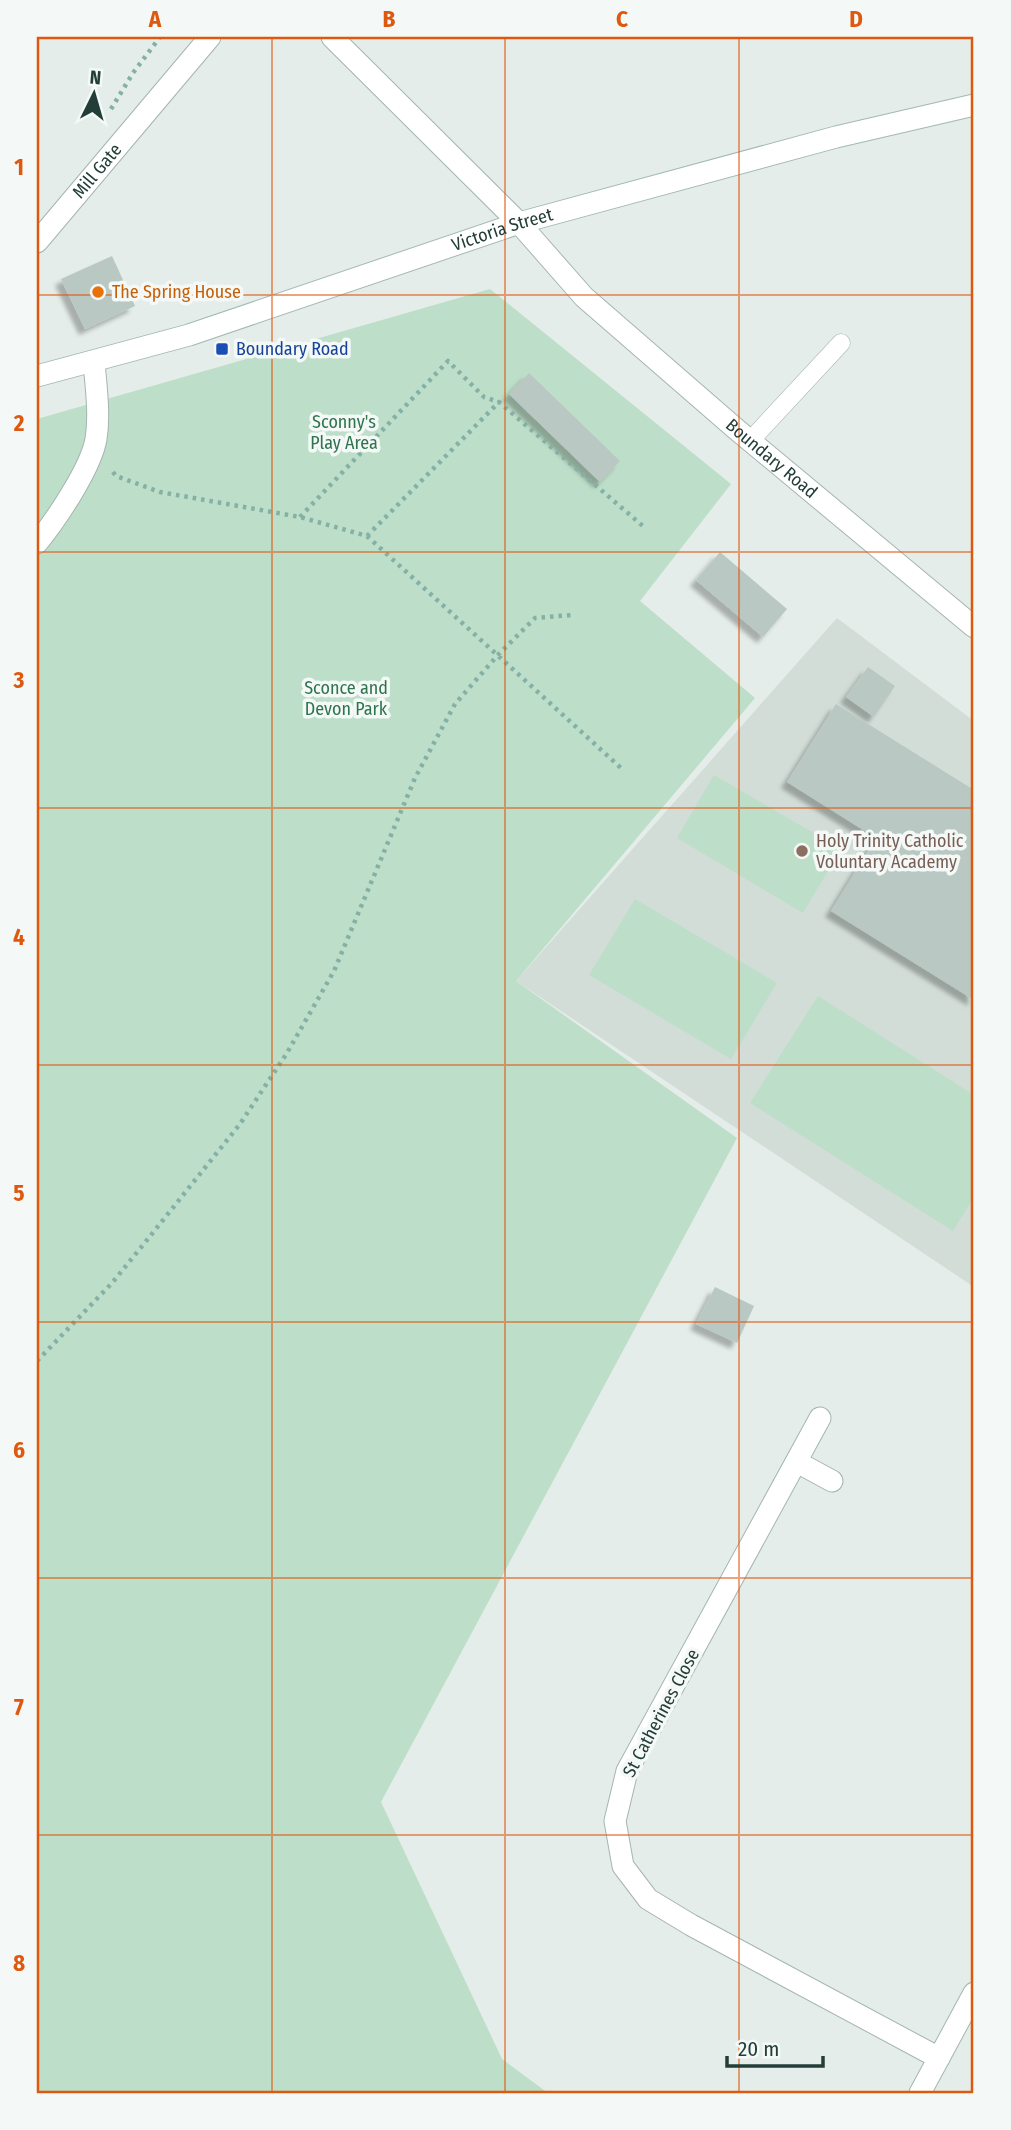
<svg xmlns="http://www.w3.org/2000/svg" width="1011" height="2130" viewBox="0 0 1011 2130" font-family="'Fira Sans Condensed',sans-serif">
<defs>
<filter id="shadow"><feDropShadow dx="-6" dy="6" stdDeviation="2" flood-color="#0004"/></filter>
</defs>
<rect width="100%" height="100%" fill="#e4ede9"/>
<path fill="#d2ddd8" d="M 837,618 L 974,721 L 974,1287 L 516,981 Z"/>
<path fill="#bddec8" d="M 490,289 L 731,484 L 640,601 L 755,698 L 516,981 L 737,1138 L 381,1802 L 502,2059 L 548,2093 L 37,2093 L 37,419 Z
M 714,775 L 841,849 L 803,913 L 677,838 Z
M 635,899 L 777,983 L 731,1059 L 589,975 Z
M 818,996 L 974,1095 L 974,1197 L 953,1231 L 750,1103 Z"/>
<path fill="#b9c8c3" filter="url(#shadow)" d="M 112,256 L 135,306 L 85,329 L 61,279 Z
M 529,373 L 620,461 L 600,482 L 509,394 Z
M 720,552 L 787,609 L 763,637 L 696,580 Z
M 868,667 L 895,686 L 874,717 L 846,697 Z
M 836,704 L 974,790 L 974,1000 L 831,911 L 876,838 L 787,782 Z
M 715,1287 L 754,1306 L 737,1343 L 696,1324 Z"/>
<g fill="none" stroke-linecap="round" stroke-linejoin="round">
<g stroke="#a6b5b0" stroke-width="19">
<path id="service" d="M 750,441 L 841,343"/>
</g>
<g stroke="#a6b5b0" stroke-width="23">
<g id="minor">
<path d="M 332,37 L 519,223"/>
<path id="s1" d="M 37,242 L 210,37"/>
<path d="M 37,543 C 56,520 91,468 96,439 C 100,414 96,387 94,362"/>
<path d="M 820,1418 L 627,1771 L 615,1821 L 623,1866 L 648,1899 L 691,1925 L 939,2058"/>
<path d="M 797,1462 L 832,1481"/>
</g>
</g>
<g stroke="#a6b5b0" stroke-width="23">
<g id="tertiary">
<path id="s2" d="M 519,223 L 584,297 L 736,429 L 974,627"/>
<path d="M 920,2093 L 974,1993"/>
</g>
</g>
<g stroke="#a2b9b2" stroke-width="23">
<g id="secondary">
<path id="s3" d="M 37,376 L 189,335 L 519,223 L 836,137 L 974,105"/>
</g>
</g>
<path stroke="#85b0a5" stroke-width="4.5" stroke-dasharray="3.5 5" stroke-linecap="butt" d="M 111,109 L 133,73 L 160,37
M 113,472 L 116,476 L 160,492 L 300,517 L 367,536 L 621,768
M 300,517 L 448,361 L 484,397 L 499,402
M 367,536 L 499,402 L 644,527
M 37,1361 L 112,1283 L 147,1240 L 240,1124 L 287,1053 L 334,971 L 415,778 L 455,704 L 497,656 L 535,618 L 572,615"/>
<use href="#service" stroke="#fff" stroke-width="18"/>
<use href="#minor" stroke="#fff" stroke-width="21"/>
<use href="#tertiary" stroke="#fff" stroke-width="21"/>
<use href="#secondary" stroke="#fff" stroke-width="21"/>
</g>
<path fill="none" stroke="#de580e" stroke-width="2" stroke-opacity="0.55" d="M 272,37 L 272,2093M 505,37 L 505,2093M 739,37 L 739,2093M 37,295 L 974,295M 37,552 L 974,552M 37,808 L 974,808M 37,1065 L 974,1065M 37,1322 L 974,1322M 37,1578 L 974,1578M 37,1835 L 974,1835"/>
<circle fill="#e8710a" stroke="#f4f9f7" stroke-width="2.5" cx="98" cy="292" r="7"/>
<rect fill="#1a4fb4" stroke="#f4f9f7" stroke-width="2.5" x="215" y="342" width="14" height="14" rx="3.5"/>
<circle fill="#8d6e63" stroke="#f4f9f7" stroke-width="2.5" cx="802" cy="851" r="7"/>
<g text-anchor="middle" stroke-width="7" stroke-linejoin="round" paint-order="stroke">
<g font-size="18" fill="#233e38" stroke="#f4f9f7">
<text dy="6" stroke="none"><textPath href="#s1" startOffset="93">Mill Gate</textPath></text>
<text dy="6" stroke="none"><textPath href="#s3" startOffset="488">Victoria Street</textPath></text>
<text dy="6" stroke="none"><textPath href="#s2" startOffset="346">Boundary Road</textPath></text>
<text transform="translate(661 1713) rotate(-62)" y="6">St Catherines Close</text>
</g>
<g font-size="18" fill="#c56008" stroke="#f4f9f7" text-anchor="start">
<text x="112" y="298">The Spring House</text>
</g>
<g font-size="18" fill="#164399" stroke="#f4f9f7" text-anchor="start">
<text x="236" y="355">Boundary Road</text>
</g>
<g font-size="18" fill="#2e754d" stroke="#f4f9f7">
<text x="344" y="428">Sconny's<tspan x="344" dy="21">Play Area</tspan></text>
<text x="346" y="694">Sconce and<tspan x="346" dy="21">Devon Park</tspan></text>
</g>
<g font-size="18" fill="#785e54" stroke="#f4f9f7" text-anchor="start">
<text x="816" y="847">Holy Trinity Catholic<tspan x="816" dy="21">Voluntary Academy</tspan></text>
</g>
</g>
<rect width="1011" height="2130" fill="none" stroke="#f4f9f7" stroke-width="77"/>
<g transform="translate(94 94) rotate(5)" stroke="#f4f9f7" stroke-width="5" paint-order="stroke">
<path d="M0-5L12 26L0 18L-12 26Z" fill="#233e38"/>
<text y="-10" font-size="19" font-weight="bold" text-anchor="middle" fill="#233e38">N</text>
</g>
<path d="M727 2056v10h96v-10" fill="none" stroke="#233e38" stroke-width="3.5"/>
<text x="738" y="2056" font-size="21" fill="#233e38" stroke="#f4f9f7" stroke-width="5" paint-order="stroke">20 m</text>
<rect x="38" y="38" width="934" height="2054" fill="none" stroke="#de580e" stroke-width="2.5"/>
<g font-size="23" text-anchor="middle" font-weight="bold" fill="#de580e">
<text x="155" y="27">A</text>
<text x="389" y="27">B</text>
<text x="622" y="27">C</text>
<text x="856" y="27">D</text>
<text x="19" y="175">1</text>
<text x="19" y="431">2</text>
<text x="19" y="688">3</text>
<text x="19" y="945">4</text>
<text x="19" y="1201">5</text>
<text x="19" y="1458">6</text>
<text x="19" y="1715">7</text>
<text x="19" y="1971">8</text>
</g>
</svg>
